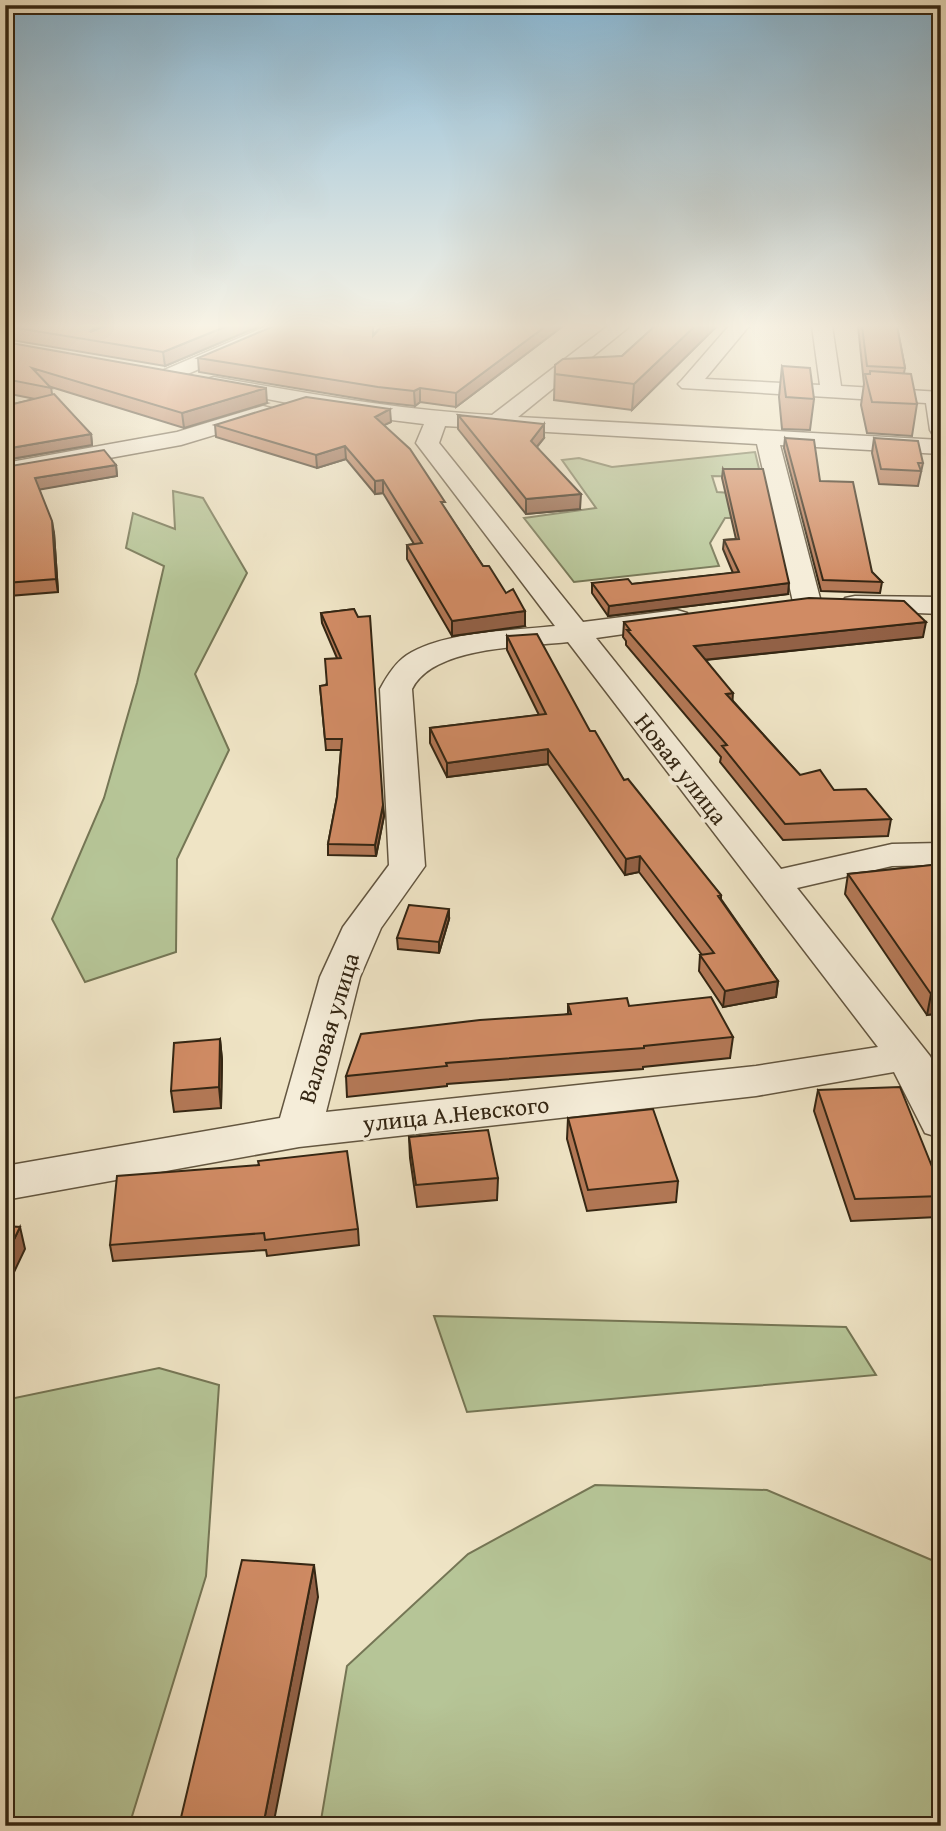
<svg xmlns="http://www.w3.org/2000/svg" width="946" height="1831" viewBox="0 0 946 1831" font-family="'Gentium Book Plus',serif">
<rect width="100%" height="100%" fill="#efe4c5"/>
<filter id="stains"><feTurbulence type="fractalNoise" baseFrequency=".00286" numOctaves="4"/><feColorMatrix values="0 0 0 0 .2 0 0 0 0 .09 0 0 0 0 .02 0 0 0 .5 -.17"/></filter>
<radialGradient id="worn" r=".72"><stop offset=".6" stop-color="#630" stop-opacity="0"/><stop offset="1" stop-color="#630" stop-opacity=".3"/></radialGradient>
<path fill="#b6c597" stroke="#757655" stroke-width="2" d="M 755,452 L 761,477 L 712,476 L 717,492 L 760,495 L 767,518 L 725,518 L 710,543 L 719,566 L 574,582 L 524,518 L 596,508 L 562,460 L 579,458 L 612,467 Z
M 173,491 L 203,498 L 247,573 L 195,674 L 229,750 L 177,859 L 176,952 L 85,982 L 52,919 L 104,798 L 137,683 L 164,566 L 126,548 L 133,513 L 175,529 Z
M 434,1316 L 846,1327 L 876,1375 L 467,1412 Z
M 159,1368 L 219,1385 L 206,1576 L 129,1826 L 5,1826 L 5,1400 Z
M 595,1485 L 767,1490 L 941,1564 L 941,1826 L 320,1826 L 347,1666 L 468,1554 Z"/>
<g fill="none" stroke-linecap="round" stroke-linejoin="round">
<g stroke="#635640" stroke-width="3">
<path id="minor" d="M 267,326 L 293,326 L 290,330 L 176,379 L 162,379 L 159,375 L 162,371 Z
M 608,326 L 630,326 L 518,417 L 941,440 L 941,454 L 780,445 L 821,602 L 817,608 L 807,610 L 797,608 L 793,602 L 757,444 L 445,426 L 439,443 L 583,622 L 677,610 L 687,613 L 691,619 L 687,625 L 596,638 L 781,869 L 892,844 L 941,843 L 941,865 L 892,866 L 797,888 L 930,1056 L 941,1078 L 941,1138 L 925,1133 L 894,1072 L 756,1096 L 299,1147 L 5,1200 L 5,1166 L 280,1118 L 320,977 L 343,927 L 389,865 L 380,689 C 387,676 395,663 407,655 C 445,631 511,631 555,626 L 416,443 L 424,424 L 351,415 L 214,389 L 207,387 L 203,383 L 207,379 L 214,377 C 306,393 398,410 492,415 ZM 568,642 L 878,1047 L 756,1066 L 326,1112 L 360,977 L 381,928 L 425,866 L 412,689 C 433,646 524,647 568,642 Z
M 729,326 L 749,326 L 705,379 L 820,385 L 812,326 L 832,326 L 841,386 L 941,392 L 941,437 L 933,435 L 930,430 L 926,403 L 682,388 L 678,384 L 682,380 Z
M 263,406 L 271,408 L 274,413 L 271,418 L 181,445 L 5,477 L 5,463 L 177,432 Z
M 855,596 L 941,597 L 941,614 L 845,610 L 841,604 L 845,598 Z"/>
</g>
<use href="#minor" fill="#f5edd9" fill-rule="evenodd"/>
</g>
<path fill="#b37856" stroke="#342613" stroke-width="2" d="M 5,326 L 260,326 L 165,366 L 5,339 Z
M 382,326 L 563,326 L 456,407 L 420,402 L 415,406 L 379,402 L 199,372 L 198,358 L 373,335 Z
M 655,326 L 717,326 L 632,410 L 554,400 L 555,365 L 622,356 Z
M 858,326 L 897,326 L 905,368 L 904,373 L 917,404 L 912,436 L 867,433 L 861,405 L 864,384 Z
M 5,342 L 267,403 L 184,428 L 51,387 L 52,394 L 91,434 L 92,445 L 5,460 L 5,406 L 35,399 L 5,393 Z
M 782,366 L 814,399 L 810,430 L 782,429 L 779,397 Z
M 458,415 L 544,438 L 537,447 L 580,509 L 526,514 L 458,429 Z
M 391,422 L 384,425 L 445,509 L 483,566 L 525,626 L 452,636 L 407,559 L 407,545 L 414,544 L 383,493 L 375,494 L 346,459 L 317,468 L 216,437 L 215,425 Z
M 785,438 L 820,481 L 872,572 L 882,582 L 880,593 L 821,591 L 784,448 Z
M 874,438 L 923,463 L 918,486 L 879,484 L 872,453 Z
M 116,465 L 117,476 L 39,489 L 54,533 L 58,592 L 9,596 L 10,616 L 5,616 L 5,467 Z
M 723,469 L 788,594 L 608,616 L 592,593 L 592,583 L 632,584 L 733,573 L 723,549 L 724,540 L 736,539 L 722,478 Z
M 354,609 L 384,816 L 376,856 L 328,855 L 328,844 L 337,797 L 341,750 L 326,750 L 320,686 L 326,685 L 337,658 L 322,623 L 321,613 Z
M 624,622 L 923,637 L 706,660 L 733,701 L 800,775 L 834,790 L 891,819 L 888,836 L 783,840 L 720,762 L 721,757 L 626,645 L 626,641 L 623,637 Z
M 507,636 L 590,731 L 624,780 L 721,895 L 721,899 L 778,981 L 776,997 L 723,1007 L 699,971 L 700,955 L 702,955 L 639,872 L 625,875 L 548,764 L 447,777 L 430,743 L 430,728 L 539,715 L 507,650 Z
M 941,864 L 941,1013 L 927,1015 L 845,894 L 848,874 Z
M 449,919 L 439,953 L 398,949 L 397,938 Z
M 568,1004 L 629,1006 L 733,1037 L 730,1058 L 643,1067 L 643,1069 L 447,1084 L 447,1086 L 347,1097 L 346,1076 L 568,1014 Z
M 220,1039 L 222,1060 L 221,1108 L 174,1112 L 171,1091 Z
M 818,1090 L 941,1189 L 941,1206 L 938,1217 L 851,1221 L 814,1111 Z
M 568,1118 L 678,1181 L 676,1202 L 587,1211 L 567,1139 Z
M 409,1137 L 498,1178 L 497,1200 L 417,1207 L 410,1158 Z
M 259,1165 L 358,1229 L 359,1245 L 267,1256 L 266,1250 L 113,1261 L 110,1245 Z"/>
<path fill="#926146" stroke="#342613" stroke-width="2" d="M 95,326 L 106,326 L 90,332 Z
M 227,326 L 260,326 L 165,366 L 163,352 Z
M 546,326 L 563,326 L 456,407 L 456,393 Z
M 695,326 L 717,326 L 632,410 L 634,384 Z
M 266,388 L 267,403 L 184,428 L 182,413 Z
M 420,388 L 420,402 L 415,406 L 414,391 Z
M 390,409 L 391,422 L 376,429 L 375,417 Z
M 544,424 L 544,438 L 530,455 L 531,441 Z
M 91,434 L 92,445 L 5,460 L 5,449 Z
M 345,446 L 346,459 L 317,468 L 316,455 Z
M 116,465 L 117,476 L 37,490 L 35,478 Z
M 383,480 L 383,493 L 375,494 L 375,481 Z
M 581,494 L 580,509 L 526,514 L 526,499 Z
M 52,521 L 54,533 L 58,592 L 56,579 Z
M 6,583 L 9,596 L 10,616 L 5,616 Z
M 789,583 L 788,594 L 608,616 L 609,606 Z
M 525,611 L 525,626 L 452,636 L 452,621 Z
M 926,622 L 923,637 L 693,661 L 694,646 Z
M 733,693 L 732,708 L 726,694 Z
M 548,749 L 548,764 L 447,777 L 447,763 Z
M 383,805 L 384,816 L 376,856 L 375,845 Z
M 640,856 L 639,872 L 625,875 L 626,859 Z
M 449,909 L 449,919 L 439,953 L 439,942 Z
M 778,981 L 776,997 L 723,1007 L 725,991 Z
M 941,993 L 941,1013 L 927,1015 L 931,994 Z
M 220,1039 L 222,1060 L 221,1108 L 219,1087 Z
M 20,1227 L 25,1249 L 5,1291 L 5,1258 Z
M 314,1565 L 318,1597 L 273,1826 L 263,1826 Z"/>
<path fill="#d08b64" stroke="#342613" stroke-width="2" d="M 5,326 L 95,326 L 90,332 L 105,326 L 227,326 L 163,352 Z
M 274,326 L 373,326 L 373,336 L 382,326 L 546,326 L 456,393 L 420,388 L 414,391 L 378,387 L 198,358 Z
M 655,326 L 695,326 L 634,384 L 555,374 L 555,365 L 563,359 L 622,356 Z
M 862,326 L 897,326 L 905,368 L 867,366 Z
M 5,342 L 266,388 L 182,413 L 32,368 L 51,388 L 5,379 Z
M 782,366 L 810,368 L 814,399 L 786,397 Z
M 870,371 L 911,374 L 917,404 L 872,402 L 865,374 L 870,374 Z
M 54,394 L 91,434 L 5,449 L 5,406 Z
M 306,397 L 390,409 L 375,417 L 410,449 L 445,502 L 441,502 L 483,566 L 489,566 L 506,593 L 513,589 L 525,611 L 452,621 L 407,545 L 422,543 L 383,480 L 375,481 L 345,446 L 316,455 L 215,425 Z
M 458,415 L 544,424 L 531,441 L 581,494 L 526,499 Z
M 785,438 L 814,440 L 820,481 L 853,482 L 872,572 L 882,582 L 823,580 Z
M 874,438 L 918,441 L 923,463 L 918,463 L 921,471 L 881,469 Z
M 104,450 L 116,465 L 35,478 L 52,521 L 56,579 L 6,583 L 7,603 L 5,603 L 5,467 Z
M 723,469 L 763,469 L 789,583 L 609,606 L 592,583 L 628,579 L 632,584 L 739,572 L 724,540 L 739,539 Z
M 809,598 L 904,601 L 926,622 L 694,646 L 733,693 L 726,694 L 800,775 L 820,770 L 834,790 L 866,789 L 891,819 L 785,824 L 722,746 L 727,745 L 627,630 L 630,630 L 624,622 Z
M 354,609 L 358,617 L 370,616 L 383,805 L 375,845 L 328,844 L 337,797 L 342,739 L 325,739 L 320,686 L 327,685 L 325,659 L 341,658 L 321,613 Z
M 537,634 L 590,731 L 595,731 L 624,780 L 628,779 L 721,895 L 718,896 L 778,981 L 725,991 L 700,955 L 714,953 L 640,856 L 626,859 L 548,749 L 447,763 L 430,728 L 546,714 L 507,636 Z
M 941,864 L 941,896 L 933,897 L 941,907 L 941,993 L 931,994 L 848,874 Z
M 409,905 L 449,909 L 439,942 L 397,938 Z
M 711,997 L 733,1037 L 644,1046 L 644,1048 L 446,1063 L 447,1066 L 346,1076 L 361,1034 L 480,1020 L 571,1014 L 568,1004 L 627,998 L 629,1006 Z
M 220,1039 L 219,1087 L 171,1091 L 174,1043 Z
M 900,1087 L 941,1189 L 941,1196 L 855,1199 L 818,1090 Z
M 653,1109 L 678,1181 L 588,1190 L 568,1118 Z
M 488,1130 L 498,1178 L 416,1185 L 409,1137 Z
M 347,1151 L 358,1229 L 265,1240 L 264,1233 L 110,1245 L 117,1176 L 259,1165 L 258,1161 Z
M 5,1226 L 20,1227 L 5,1258 Z
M 242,1560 L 314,1565 L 263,1826 L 179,1826 Z"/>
<linearGradient id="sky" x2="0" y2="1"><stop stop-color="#89b8d5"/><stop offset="0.56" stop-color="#f8f3e5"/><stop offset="1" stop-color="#f8f3e5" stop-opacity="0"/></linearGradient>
<rect width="946" height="582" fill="url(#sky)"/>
<g text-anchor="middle" stroke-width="7" stroke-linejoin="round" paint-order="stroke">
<g font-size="24" fill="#342613" stroke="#f5edd9">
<text transform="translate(681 769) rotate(52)" y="8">Новая улица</text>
<text transform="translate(329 1028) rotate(-73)" y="8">Валовая улица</text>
<text transform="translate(456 1114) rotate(-6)" y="8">улица А.Невского</text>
</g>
</g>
<rect width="946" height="1831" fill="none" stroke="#efe4c5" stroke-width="28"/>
<rect x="7" y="7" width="932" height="1817" fill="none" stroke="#342613" stroke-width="3.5"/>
<rect x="14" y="14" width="918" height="1803" fill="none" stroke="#342613" stroke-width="2"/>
<rect width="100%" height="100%" filter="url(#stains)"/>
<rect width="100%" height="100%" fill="url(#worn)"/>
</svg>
